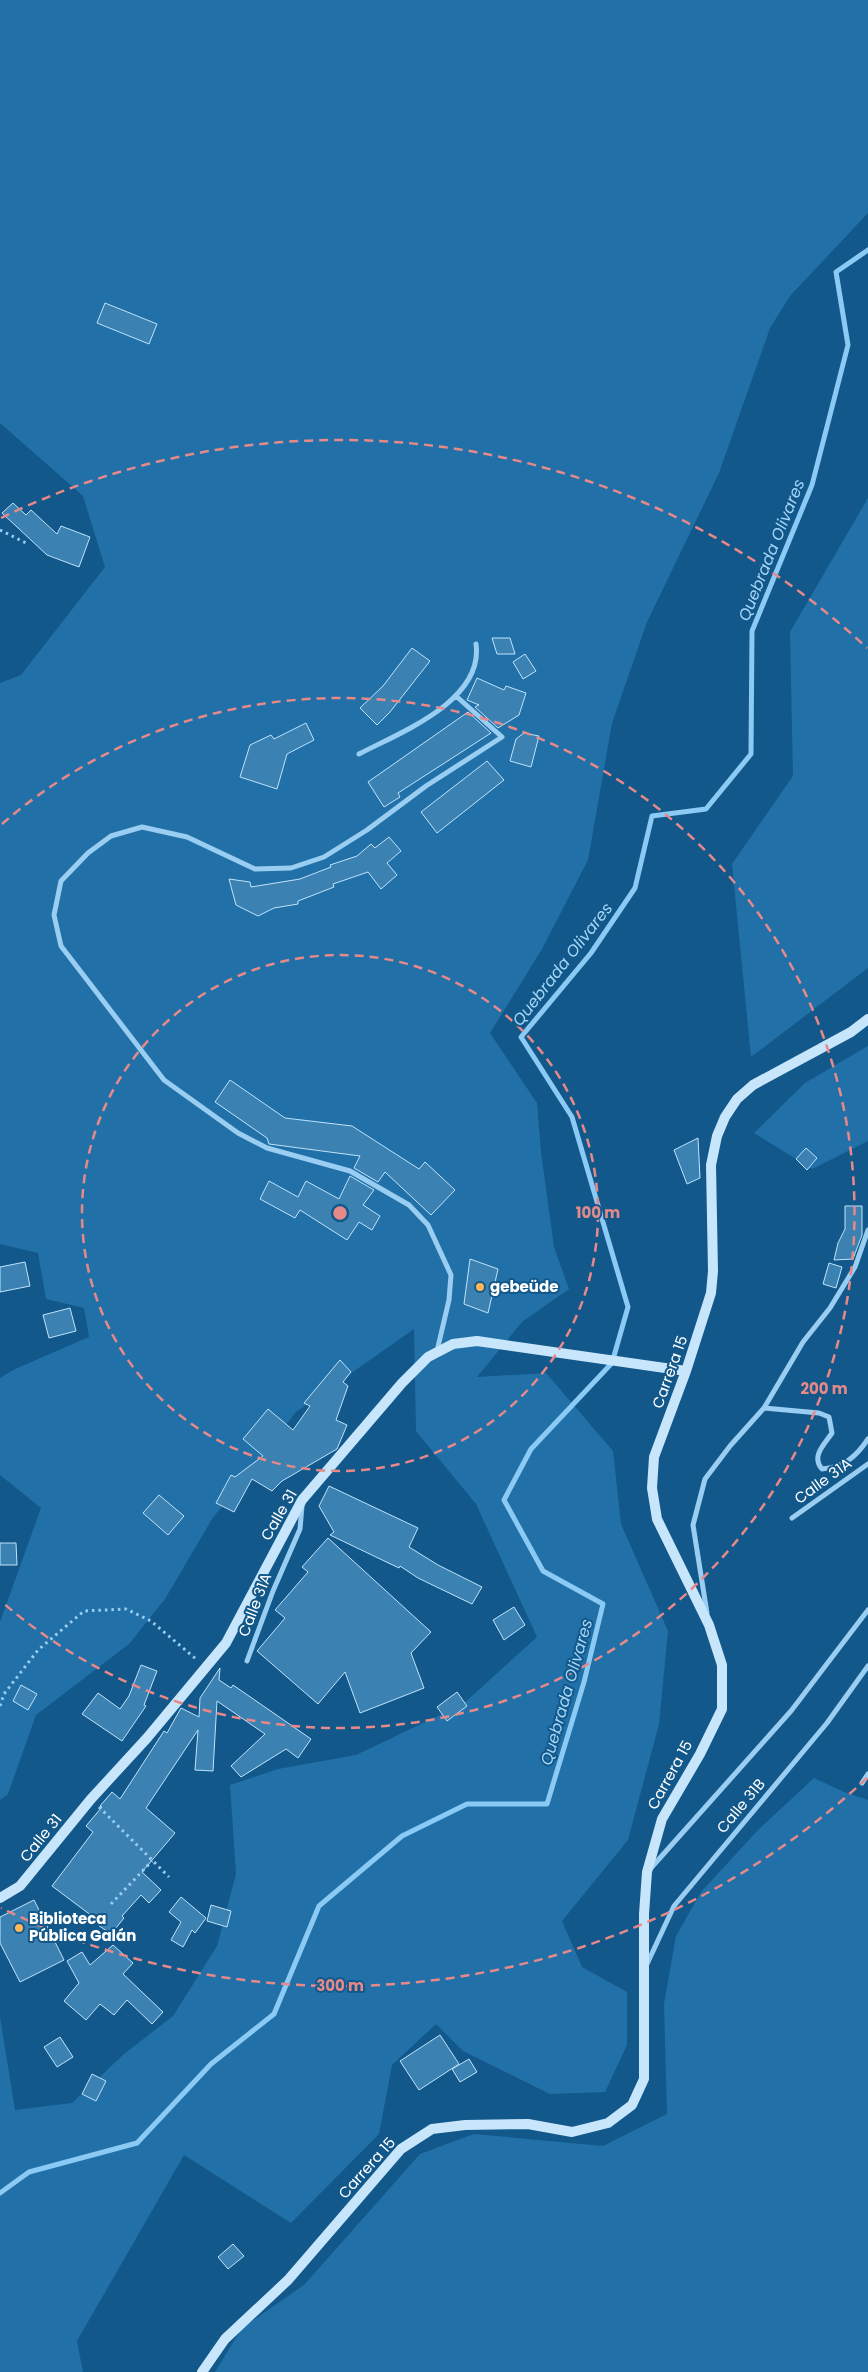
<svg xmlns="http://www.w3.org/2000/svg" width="868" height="2372" viewBox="0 0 868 2372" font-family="Poppins,sans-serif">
<rect width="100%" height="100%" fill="#12588a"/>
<path fill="#2171a8" d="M 0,0 L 868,0 L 868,213 L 790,296 L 770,328 L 719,473 L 647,622 L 612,723 L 588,860 L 542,949 L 490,1033 L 537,1103 L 541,1152 L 554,1247 L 569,1289 L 522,1322 L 477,1377 L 546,1373 L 613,1451 L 621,1524 L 668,1631 L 659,1724 L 628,1840 L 562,1921 L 582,1967 L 627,1992 L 627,2045 L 605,2092 L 550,2094 L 463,2051 L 436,2024 L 392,2065 L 379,2134 L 291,2223 L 184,2155 L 77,2341 L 83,2372 L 0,2372 L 0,2017 L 15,2110 L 72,2103 L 124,2054 L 173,2016 L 217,1946 L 236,1874 L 230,1785 L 278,1769 L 356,1755 L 463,1704 L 537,1637 L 476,1504 L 416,1431 L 414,1329 L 296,1412 L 212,1519 L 165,1599 L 129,1644 L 36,1715 L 8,1794 L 0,1800 L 0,1622 L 41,1508 L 0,1475 L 0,1378 L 15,1369 L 89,1337 L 84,1308 L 46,1299 L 38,1253 L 0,1244 L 0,683 L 21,675 L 105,567 L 83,496 L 0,423 Z
M 868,498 L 868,968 L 751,1057 L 732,864 L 793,776 L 790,632 Z
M 868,1046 L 868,1141 L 812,1169 L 754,1133 L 805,1083 Z
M 814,1778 L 844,1792 L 868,1800 L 868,2372 L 215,2372 L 242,2328 L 304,2285 L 420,2154 L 474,2134 L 603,2146 L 667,2114 L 664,2004 L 676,1936 L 701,1892 L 759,1829 Z"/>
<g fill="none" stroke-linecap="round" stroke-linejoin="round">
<path stroke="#8acaf4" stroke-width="5" d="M 0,2193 L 29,2172 L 137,2143 L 211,2064 L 274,2014 L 319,1906 L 402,1836 L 467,1804 L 547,1804 L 584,1682 L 603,1604 L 543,1571 L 504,1500 L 531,1449 L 612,1363 L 628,1307 L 572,1117 L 521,1037 L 591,953 L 635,888 L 652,816 L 706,809 L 751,754 L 752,631 L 812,485 L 848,345 L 836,272 L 868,250"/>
</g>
<path fill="#3b82b3" stroke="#bfe3fc" d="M 105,303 L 157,324 L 149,344 L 97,323 Z
M 13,503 L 26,515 L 31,510 L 57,534 L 61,526 L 90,537 L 79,567 L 47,555 L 2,513 Z
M 492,638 L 510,638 L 515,654 L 497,654 Z
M 412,648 L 430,661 L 390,712 L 377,725 L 360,708 L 383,686 Z
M 525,654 L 536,671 L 523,679 L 513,662 Z
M 477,678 L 504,690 L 506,686 L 526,693 L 519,715 L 498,728 L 475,707 L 479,705 L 467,700 Z
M 468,712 L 491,733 L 398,793 L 400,797 L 384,807 L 368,782 Z
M 306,723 L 314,740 L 287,754 L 277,789 L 240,777 L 250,745 L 271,735 L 274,739 Z
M 524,733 L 539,736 L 531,767 L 510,761 L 516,739 Z
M 487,761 L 504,780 L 437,833 L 421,812 Z
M 389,837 L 401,851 L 387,863 L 397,875 L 381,889 L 368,872 L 333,884 L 334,887 L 298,901 L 298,904 L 274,908 L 258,916 L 236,905 L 229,879 L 250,882 L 251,887 L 300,879 L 331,867 L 330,865 L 357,856 L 371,844 L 375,848 Z
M 230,1080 L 285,1118 L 352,1126 L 419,1169 L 425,1162 L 455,1190 L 431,1215 L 385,1172 L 378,1182 L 354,1168 L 360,1156 L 269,1144 L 267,1138 L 215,1102 Z
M 698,1138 L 700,1178 L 687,1184 L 674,1150 Z
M 806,1148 L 817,1158 L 807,1170 L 796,1159 Z
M 350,1176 L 374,1190 L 363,1205 L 380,1216 L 372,1230 L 359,1222 L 347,1240 L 300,1210 L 295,1218 L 260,1199 L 269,1181 L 298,1197 L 306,1181 L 339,1199 Z
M 845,1206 L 862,1206 L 862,1235 L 853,1259 L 834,1260 L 838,1243 L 845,1229 Z
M 470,1259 L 498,1269 L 488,1313 L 464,1304 Z
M 25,1262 L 30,1286 L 0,1292 L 0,1267 Z
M 829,1263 L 842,1267 L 836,1288 L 823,1284 Z
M 70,1308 L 76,1331 L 49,1338 L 43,1315 Z
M 340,1360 L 351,1372 L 343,1382 L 348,1386 L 336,1420 L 347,1425 L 337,1449 L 282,1481 L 272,1491 L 252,1479 L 234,1512 L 216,1503 L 231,1475 L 235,1477 L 263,1456 L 243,1439 L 268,1409 L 293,1430 L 310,1406 L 304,1403 Z
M 329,1486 L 418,1528 L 409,1547 L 438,1565 L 482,1587 L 472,1604 L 418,1578 L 400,1566 L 399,1568 L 330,1535 L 334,1532 L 319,1506 Z
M 159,1495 L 184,1516 L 168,1535 L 143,1513 Z
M 328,1538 L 431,1632 L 411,1653 L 424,1688 L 360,1713 L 345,1672 L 318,1704 L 257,1651 L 285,1618 L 275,1610 L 308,1572 L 302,1567 Z
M 0,1543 L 16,1543 L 17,1565 L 0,1565 Z
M 514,1607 L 525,1625 L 504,1640 L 493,1620 Z
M 141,1665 L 157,1671 L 144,1705 L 146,1706 L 122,1741 L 82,1714 L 98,1693 L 120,1709 L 129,1696 Z
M 220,1668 L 219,1680 L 231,1688 L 233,1685 L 311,1739 L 298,1758 L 286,1749 L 241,1777 L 231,1766 L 265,1734 L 217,1701 L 213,1771 L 195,1770 L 198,1730 L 146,1808 L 175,1833 L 142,1872 L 161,1890 L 149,1903 L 141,1895 L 122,1916 L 124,1918 L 111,1934 L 98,1925 L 100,1922 L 52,1886 L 93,1832 L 86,1826 L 102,1807 L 100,1806 L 112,1792 L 120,1799 L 164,1731 L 167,1733 L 181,1708 L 199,1717 L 200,1698 Z
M 21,1685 L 37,1694 L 28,1710 L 13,1701 Z
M 457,1692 L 467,1706 L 447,1721 L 437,1707 Z
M 181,1897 L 206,1918 L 195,1933 L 192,1930 L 183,1947 L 171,1940 L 181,1922 L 169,1912 Z
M 34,1900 L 64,1960 L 20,1982 L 0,1943 L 0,1917 Z
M 211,1905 L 231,1911 L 227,1927 L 207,1921 Z
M 113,1945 L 133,1963 L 123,1974 L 163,2012 L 152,2024 L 127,2000 L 114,2015 L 100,2004 L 86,2020 L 64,2001 L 79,1983 L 67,1961 L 82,1952 L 90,1965 Z
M 440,2035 L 459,2064 L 419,2090 L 400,2061 Z
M 60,2037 L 73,2057 L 57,2067 L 44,2047 Z
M 469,2059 L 477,2072 L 460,2082 L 452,2069 Z
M 92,2074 L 106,2081 L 96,2101 L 82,2094 Z
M 233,2244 L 244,2256 L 228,2269 L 218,2257 Z"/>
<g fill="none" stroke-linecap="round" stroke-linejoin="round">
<path stroke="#99cdf1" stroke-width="3" stroke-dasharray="2.5 4" stroke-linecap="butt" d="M 0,530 L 26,543
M 0,1706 L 4,1694 L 38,1650 L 84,1611 L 126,1609 L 151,1621 L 196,1659
M 99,1807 L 169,1877
M 111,1904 L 152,1861"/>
<path stroke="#99cdf1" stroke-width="5" d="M 359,754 C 399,733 484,701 476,644
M 437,1351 L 449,1300 L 451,1275 L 428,1225 L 409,1205 L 350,1171 L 267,1148 L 238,1133 L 164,1080 L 61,946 L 54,915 L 61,881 L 88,853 L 111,836 L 142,827 L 187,837 L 255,869 L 291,868 L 324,857 L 367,830 L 426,786 L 502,737 L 456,696
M 764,1408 L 819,1413 L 829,1417 L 832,1433 C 824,1445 811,1456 822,1469 C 844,1467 856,1457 868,1439
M 792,1518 L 868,1464
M 707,1613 L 693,1525 L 705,1479 L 730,1446 L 764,1408 L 803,1342 L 830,1308 L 855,1267 L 868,1230
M 247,1661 L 273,1591 L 300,1529 L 302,1506
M 862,1783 L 868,1774
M 651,1868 L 791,1711 L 868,1610
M 647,1964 L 674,1906 L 827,1723 L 868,1666"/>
<path stroke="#c7e5fb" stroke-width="10" d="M 0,1898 L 20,1886 L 91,1799 L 147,1738 L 226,1643 L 302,1500 L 402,1383 L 428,1357 L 453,1344 L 477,1341 L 686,1371
M 202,2372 L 225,2339 L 288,2280 L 401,2149 L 432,2129 L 465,2125 L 528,2124 L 572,2132 L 608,2123 L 632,2105 L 644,2079 L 644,1914 L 647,1872 L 662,1819 L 700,1754 L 722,1709 L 722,1665 L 709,1625 L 657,1519 L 652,1488 L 654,1457 L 686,1371 L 711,1293 L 713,1271 L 711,1165 L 717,1136 L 725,1117 L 737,1099 L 753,1085 L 851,1032 L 868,1019"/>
</g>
<g fill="none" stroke="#e88989" stroke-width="2.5" stroke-dasharray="9 6">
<circle cx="340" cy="1213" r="258"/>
<path d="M2 824A515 515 0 1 1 2 1602"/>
<path d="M867 1778A773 773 0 0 1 1 1908M1 518A773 773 0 0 1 867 648"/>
</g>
<g fill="#ffb758" stroke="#12588a" stroke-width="2">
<circle cx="480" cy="1287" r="5"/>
<circle cx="19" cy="1928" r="5"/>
</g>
<g text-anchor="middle" stroke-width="4" stroke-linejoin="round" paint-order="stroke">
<g font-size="15" font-weight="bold" fill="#fff" stroke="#12588a" text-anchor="start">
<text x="490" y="1292">gebeüde</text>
<text x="29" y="1924">Biblioteca<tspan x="29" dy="17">Pública Galán</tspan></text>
</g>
<g font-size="15" fill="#fff" stroke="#12588a">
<text transform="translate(670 1372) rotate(-70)" y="5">Carrera 15</text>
<text transform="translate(823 1481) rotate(-36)" y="5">Calle 31A</text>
<text transform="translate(279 1515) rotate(-60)" y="5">Calle 31</text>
<text transform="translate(255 1605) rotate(-69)" y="5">Calle 31A</text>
<text transform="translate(670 1775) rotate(-61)" y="5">Carrera 15</text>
<text transform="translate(741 1806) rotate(-50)" y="5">Calle 31B</text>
<text transform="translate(41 1838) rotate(-51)" y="5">Calle 31</text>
<text transform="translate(367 2168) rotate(-48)" y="5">Carrera 15</text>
</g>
<g font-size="16" font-style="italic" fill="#a4d6f8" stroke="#12588a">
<text transform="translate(771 550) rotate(-68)" y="6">Quebrada Olivares</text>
<text transform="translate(562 964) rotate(-52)" y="6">Quebrada Olivares</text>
<text transform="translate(566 1692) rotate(-74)" y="6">Quebrada Olivares</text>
</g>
</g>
<circle cx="340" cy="1213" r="8" fill="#e88989" stroke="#12588a" stroke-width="2.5"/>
<g font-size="15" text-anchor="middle" font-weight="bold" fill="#e88989" stroke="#12588a" stroke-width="4" stroke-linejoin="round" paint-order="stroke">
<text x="598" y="1218">100 m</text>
<text x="824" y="1394">200 m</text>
<text x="340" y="1991">300 m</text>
</g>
</svg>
